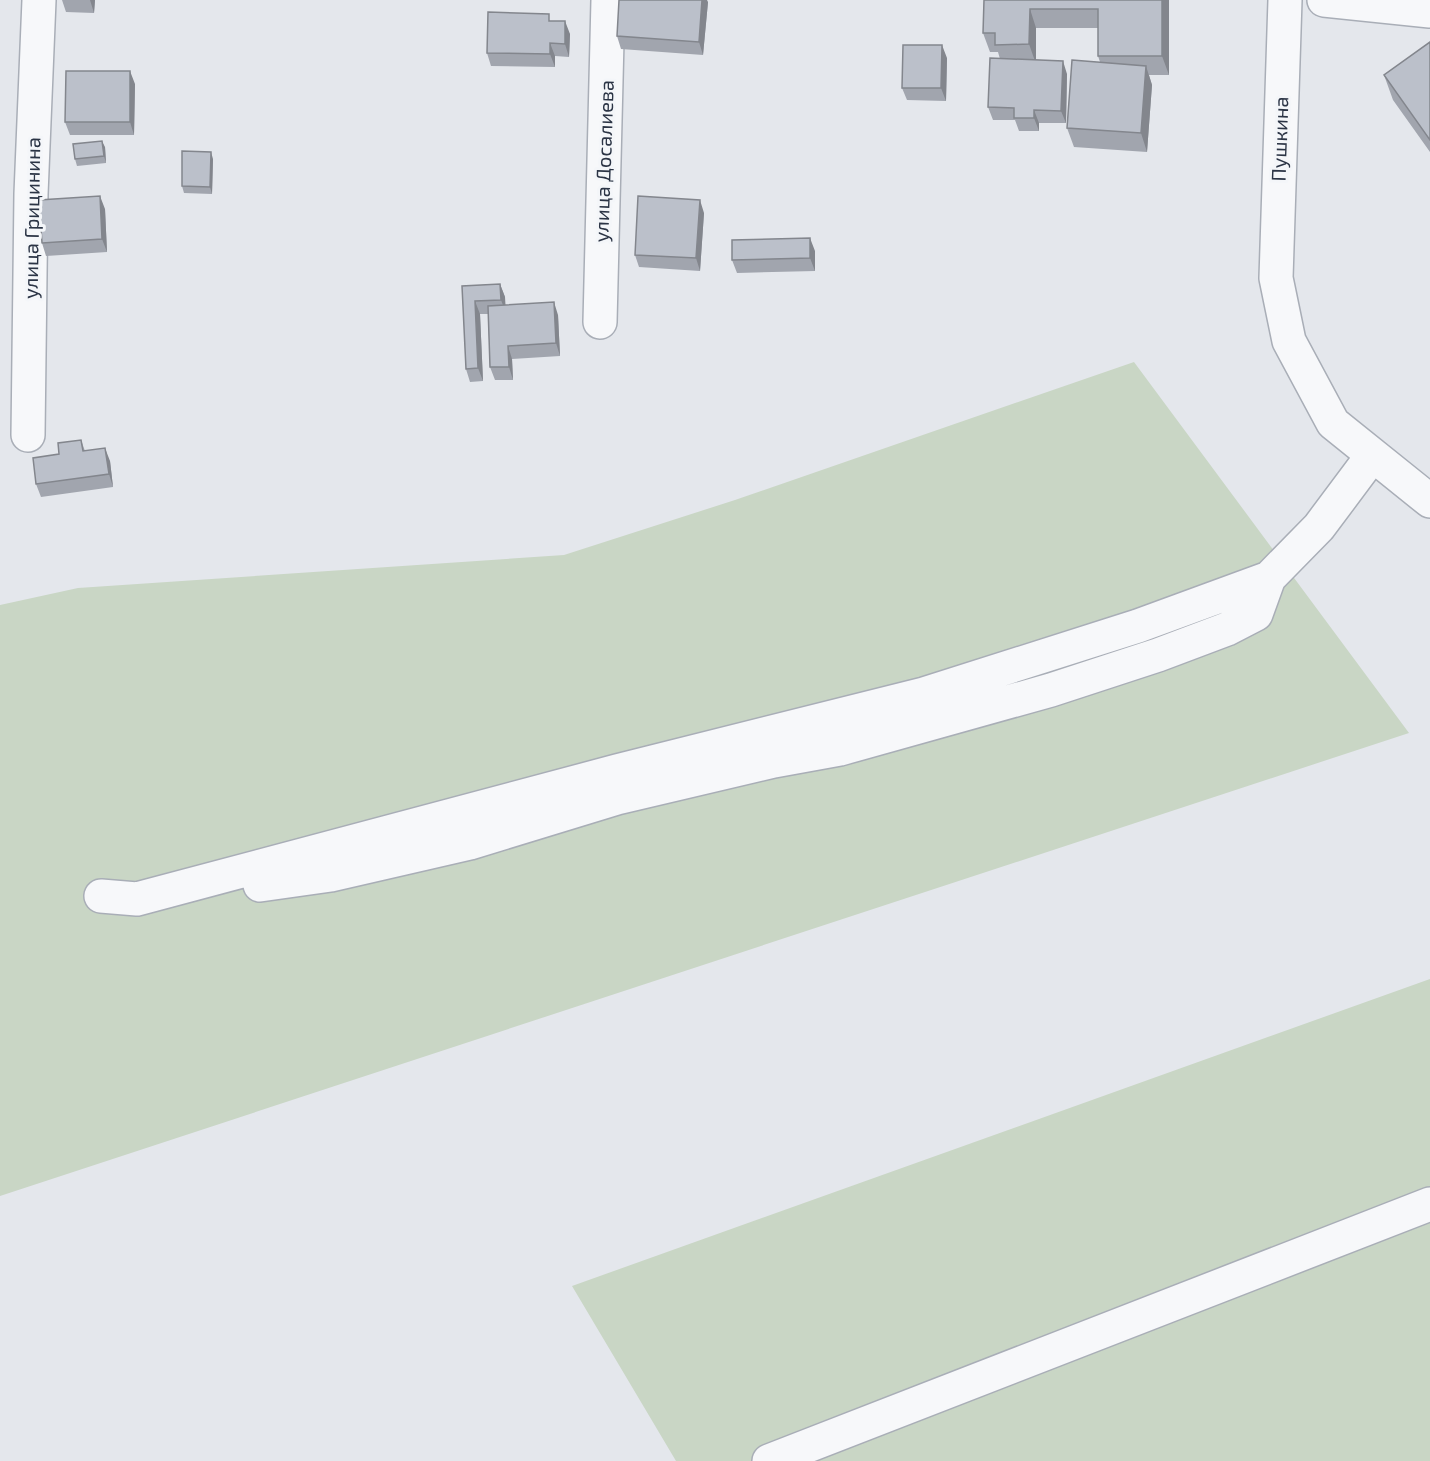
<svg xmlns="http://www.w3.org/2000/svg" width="1430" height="1461" viewBox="0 0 1430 1461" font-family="'Exo 2',sans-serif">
<rect width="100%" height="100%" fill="#e4e7ec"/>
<path fill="#c9d6c5" d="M 1134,362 L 1409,733 L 0,1196 L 0,605 L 78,588 L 564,555 L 735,500 Z
M 1430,979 L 1430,1461 L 676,1461 L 572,1286 Z"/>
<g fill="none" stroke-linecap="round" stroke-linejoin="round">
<g stroke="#a9aeb7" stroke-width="36">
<path id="minor" d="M 1285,0 L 1276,278 L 1289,341 L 1333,423 L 1430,501
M 1324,0 L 1430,11
M 600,322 L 608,0
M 28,435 L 31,194 L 39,0
M 260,885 L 331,875 L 470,843 L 617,798 L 774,761 L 840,749 L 1051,690 L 1158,655 L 1227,629 L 1256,614 L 1269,578
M 101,896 L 137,899 L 617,771 L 924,694 L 1138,626 L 1269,578 L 1319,527 L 1372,456
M 769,1461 L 1430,1204"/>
</g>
<use href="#minor" stroke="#f7f8fa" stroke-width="33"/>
</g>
<path fill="#a1a5ae" d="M 62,0 L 95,0 L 94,13 L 66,12 Z
M 984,0 L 1169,0 L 1169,75 L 1149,75 L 1152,85 L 1147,152 L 1074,147 L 1067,128 L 1100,62 L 1098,56 L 1098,28 L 1036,28 L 1036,60 L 1067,74 L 1066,123 L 1039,123 L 1039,131 L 1019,131 L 1015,120 L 993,120 L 988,107 L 1000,59 L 998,52 L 990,52 L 983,33 Z
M 708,2 L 703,55 L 621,49 L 617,36 Z
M 552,21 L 570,34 L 569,57 L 555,56 L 555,67 L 491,66 L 487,53 Z
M 1430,42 L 1430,152 L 1393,100 L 1384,75 Z
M 947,58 L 946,101 L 907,100 L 902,88 Z
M 135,84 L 134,135 L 70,135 L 65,122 Z
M 105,147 L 106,163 L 77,166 L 75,159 Z
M 213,159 L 212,194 L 184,193 L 182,186 Z
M 105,209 L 107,252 L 46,256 L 42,243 Z
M 704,213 L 700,271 L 639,267 L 635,255 Z
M 815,251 L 815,271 L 737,273 L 732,260 Z
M 500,284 L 505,297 L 505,305 L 558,315 L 560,356 L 512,359 L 513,380 L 495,380 L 490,367 L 488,314 L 480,314 L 483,381 L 470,382 L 466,369 L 462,286 Z
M 81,440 L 85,451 L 110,461 L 113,487 L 41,497 L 36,484 L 59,454 Z"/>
<path fill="#83868d" d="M 90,0 L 95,0 L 94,13 Z
M 702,0 L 707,0 L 708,2 L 703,55 L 699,42 Z
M 1162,0 L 1169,0 L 1169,75 L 1162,56 Z
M 1030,9 L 1036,28 L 1036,64 L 1029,44 Z
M 565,21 L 570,34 L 569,57 L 565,44 Z
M 550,43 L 555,56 L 555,67 L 550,54 Z
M 942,45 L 947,58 L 946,101 L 941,88 Z
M 1063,61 L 1067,74 L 1066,123 L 1061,111 Z
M 1146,66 L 1152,85 L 1147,152 L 1141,133 Z
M 130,71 L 135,84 L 134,135 L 130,122 Z
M 1034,110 L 1039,123 L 1039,131 L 1034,118 Z
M 102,141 L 105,147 L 106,163 L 104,156 Z
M 211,152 L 213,159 L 212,194 L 210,187 Z
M 100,196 L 105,209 L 107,252 L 102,239 Z
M 700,200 L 704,213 L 700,271 L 696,258 Z
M 810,238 L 815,251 L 815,271 L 810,258 Z
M 500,284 L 505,297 L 506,313 L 501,300 Z
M 475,301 L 480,314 L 483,381 L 478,368 Z
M 554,302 L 558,315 L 560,356 L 556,343 Z
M 508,346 L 512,359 L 513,380 L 509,367 Z
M 105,448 L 110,461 L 113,487 L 109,474 Z"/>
<path fill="#bbc0ca" stroke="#83868d" stroke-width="1.5" d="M 619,0 L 702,0 L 699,42 L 617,36 Z
M 984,0 L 1162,0 L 1162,56 L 1098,56 L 1098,9 L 1030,9 L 1029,44 L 995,45 L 995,33 L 983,33 Z
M 488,12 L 549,14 L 549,21 L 565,21 L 565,44 L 550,43 L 550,54 L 487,53 Z
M 1430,42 L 1430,140 L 1384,75 Z
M 903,45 L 942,45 L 941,88 L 902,88 Z
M 990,58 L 1063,61 L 1061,111 L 1034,110 L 1034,118 L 1014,118 L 1014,108 L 988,107 Z
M 1072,60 L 1146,66 L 1141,133 L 1067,128 Z
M 66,71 L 130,71 L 130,122 L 65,122 Z
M 102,141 L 104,156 L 75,159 L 73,144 Z
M 182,151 L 211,152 L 210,187 L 182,186 Z
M 100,196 L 102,239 L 42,243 L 39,200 Z
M 638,196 L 700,200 L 696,258 L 635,255 Z
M 810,238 L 810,258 L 732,260 L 732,240 Z
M 500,284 L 501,300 L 475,301 L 478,368 L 466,369 L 462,286 Z
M 554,302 L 556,343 L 508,346 L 509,367 L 490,367 L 488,306 Z
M 81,440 L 83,451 L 105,448 L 109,474 L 36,484 L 33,458 L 59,454 L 58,443 Z"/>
<g text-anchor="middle" stroke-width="6" stroke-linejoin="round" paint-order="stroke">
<g font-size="20" fill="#2b3445" stroke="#f4f6f9">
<text transform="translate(1280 139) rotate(-88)" y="7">Пушкина</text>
<text transform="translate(604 161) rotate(-88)" y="7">улица Досалиева</text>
<text transform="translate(32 218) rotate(-89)" y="7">улица Грицинина</text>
</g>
</g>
</svg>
